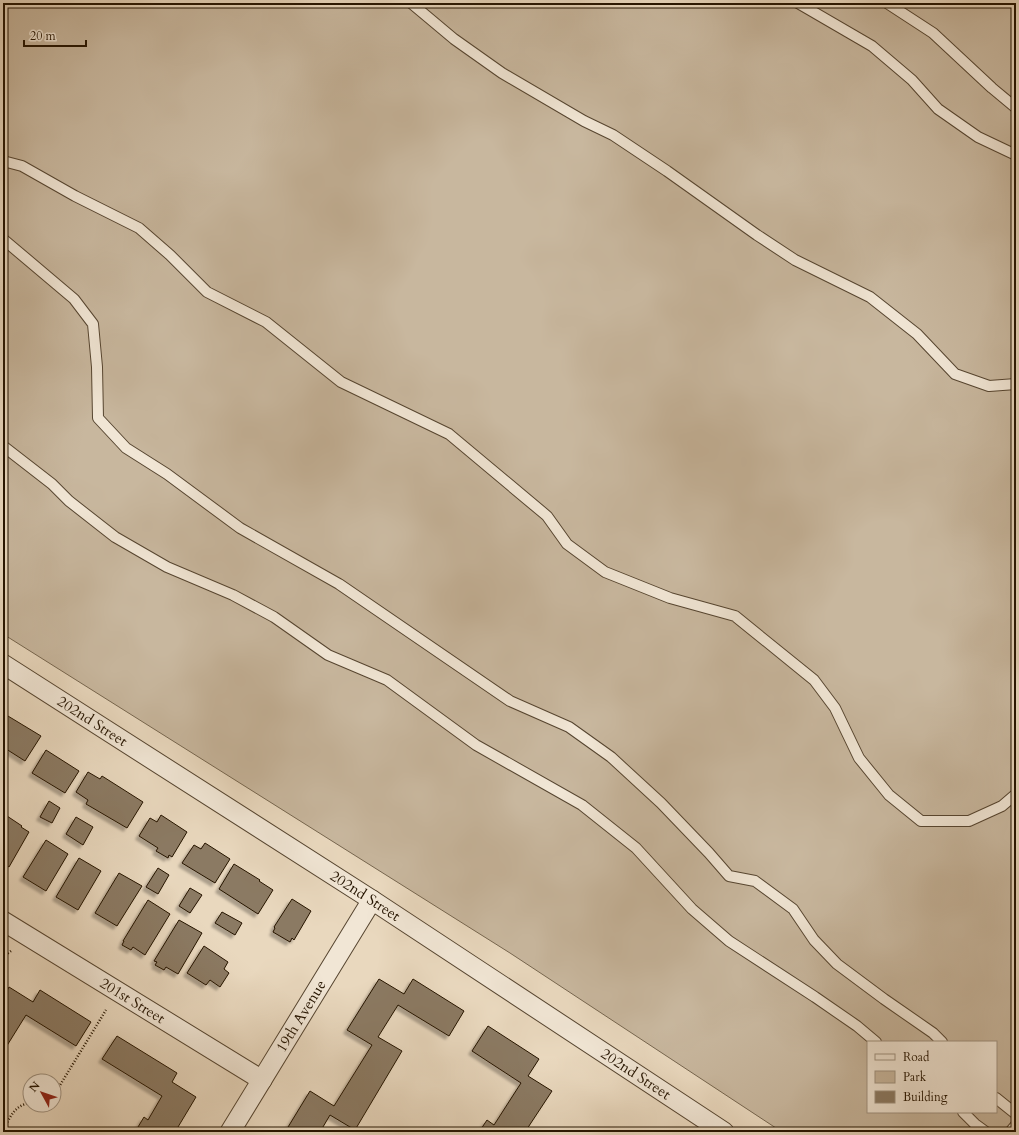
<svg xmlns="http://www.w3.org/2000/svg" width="1019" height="1135" viewBox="0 0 1019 1135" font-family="Cardo,serif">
<defs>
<filter id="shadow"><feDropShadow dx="-3.5" dy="3.5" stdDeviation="1" flood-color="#0004"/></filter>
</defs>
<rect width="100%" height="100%" fill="#e9d8be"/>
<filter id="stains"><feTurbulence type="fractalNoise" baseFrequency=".005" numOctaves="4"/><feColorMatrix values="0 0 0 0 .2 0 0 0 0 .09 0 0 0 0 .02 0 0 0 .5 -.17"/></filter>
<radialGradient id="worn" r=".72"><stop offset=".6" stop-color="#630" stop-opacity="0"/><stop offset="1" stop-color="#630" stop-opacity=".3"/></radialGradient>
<path fill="#c8b79e" stroke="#76664f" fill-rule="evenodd" d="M 3,3 L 1016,3 L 1016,1132 L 782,1132 L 510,953 L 3,634 ZM 868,1042 L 996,1042 L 996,1112 L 868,1112 Z"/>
<path fill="#8b7a63" stroke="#251400" filter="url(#shadow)" d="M 3,713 L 41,736 L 25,761 L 3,747 Z
M 46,750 L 79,771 L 65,793 L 32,773 Z
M 88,772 L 100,779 L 102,776 L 143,802 L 127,828 L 86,804 L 88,800 L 76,792 Z
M 49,801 L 60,808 L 52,823 L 40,817 Z
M 161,815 L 187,832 L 172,857 L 169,855 L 168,858 L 156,851 L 158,848 L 139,836 L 150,818 L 157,822 Z
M 7,816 L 22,826 L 21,827 L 29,832 L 9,867 L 3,863 L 3,824 Z
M 76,817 L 93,827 L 83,845 L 66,834 Z
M 46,840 L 68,854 L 46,891 L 23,877 Z
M 205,843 L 230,859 L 215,883 L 182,863 L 194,845 L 201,849 Z
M 79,858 L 101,871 L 78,910 L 56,897 Z
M 234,864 L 260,880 L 259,881 L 273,890 L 258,914 L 219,889 Z
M 158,868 L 169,875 L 158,894 L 146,887 Z
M 119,873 L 142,886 L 117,926 L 95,913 Z
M 190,888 L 202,895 L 190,913 L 179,906 Z
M 292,899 L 311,911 L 294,940 L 292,938 L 290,942 L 273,932 L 275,928 L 274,927 Z
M 148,900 L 170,914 L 145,955 L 133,947 L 131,950 L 122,945 L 124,941 L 123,941 Z
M 222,912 L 242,923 L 235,935 L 215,923 Z
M 179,920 L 202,933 L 178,974 L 166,967 L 164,970 L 155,965 L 157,962 L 154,961 Z
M 204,946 L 228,962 L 224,969 L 229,973 L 220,987 L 210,980 L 206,985 L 187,973 Z
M 379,979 L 404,994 L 413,979 L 464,1011 L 449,1036 L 398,1005 L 378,1037 L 402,1051 L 355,1130 L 330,1115 L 320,1132 L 285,1132 L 310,1091 L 334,1106 L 372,1045 L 347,1030 Z
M 9,987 L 33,1002 L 40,990 L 91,1022 L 76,1046 L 26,1015 L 3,1052 L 3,998 Z
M 488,1026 L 539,1059 L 528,1076 L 552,1091 L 525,1132 L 479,1132 L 487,1120 L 494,1125 L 521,1083 L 472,1051 Z
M 117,1036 L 177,1073 L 172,1082 L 196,1097 L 175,1132 L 135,1132 L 144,1117 L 148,1120 L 162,1096 L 102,1059 Z"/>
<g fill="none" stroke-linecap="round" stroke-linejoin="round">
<g stroke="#564530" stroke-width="12">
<path id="service" d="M 411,3 L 454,39 L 502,73 L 584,121 L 613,135 L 667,171 L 757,235 L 795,260 L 870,297 L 917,334 L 955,374 L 989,386 L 1016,384
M 798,3 L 872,46 L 912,80 L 938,109 L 978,137 L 1016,155
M 887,3 L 933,33 L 992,88 L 1016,108
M 3,161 L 22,166 L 75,196 L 139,228 L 170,255 L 207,292 L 266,322 L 341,382 L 449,434 L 547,516 L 567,544 L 605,572 L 670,598 L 735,616 L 814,680 L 835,708 L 859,758 L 889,795 L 921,821 L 969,821 L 1002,806 L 1016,794
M 3,239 L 74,299 L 93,324 L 97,367 L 98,418 L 126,448 L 167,474 L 240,528 L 339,584 L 510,701 L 569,727 L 611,757 L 661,803 L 709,853 L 729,876 L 755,881 L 793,909 L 814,940 L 837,964 L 884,999 L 933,1033 L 942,1042
M 3,446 L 52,484 L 69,501 L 115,537 L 167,567 L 233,595 L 274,617 L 328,655 L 387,680 L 476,745 L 582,805 L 636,848 L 692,909 L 729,941 L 815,997 L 857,1026 L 876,1042
M 996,1098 L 1016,1114
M 963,1112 L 975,1124 L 986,1132
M 1010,1132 L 1016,1125"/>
</g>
<g stroke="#564530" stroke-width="21">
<g id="minor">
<path id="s1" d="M 3,664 L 372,900 L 724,1132"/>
<path id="s2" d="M 3,921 L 262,1080"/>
<path id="s3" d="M 230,1132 L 372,900"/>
</g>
</g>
<path stroke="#251400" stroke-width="2.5" stroke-dasharray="1 2" stroke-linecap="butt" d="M 3,957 L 11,951
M 54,1095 L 106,1010
M 42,1105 L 47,1107 L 48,1105
M 3,1130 C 10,1118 14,1105 30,1103"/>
<use href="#service" stroke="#f1e6d5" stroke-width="10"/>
<use href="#minor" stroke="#f1e6d5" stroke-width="19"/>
</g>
<g text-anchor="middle" stroke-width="3.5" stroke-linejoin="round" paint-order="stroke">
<g font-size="15" fill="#251400" stroke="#f1e6d5">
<text dy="5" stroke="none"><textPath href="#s1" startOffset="106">202nd Street</textPath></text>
<text dy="5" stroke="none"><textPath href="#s1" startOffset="430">202nd Street</textPath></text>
<text dy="5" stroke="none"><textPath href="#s2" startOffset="152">201st Street</textPath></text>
<text dy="5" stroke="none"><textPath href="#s3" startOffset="136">19th Avenue</textPath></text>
<text dy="5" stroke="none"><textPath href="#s1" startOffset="754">202nd Street</textPath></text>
</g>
</g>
<rect width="1019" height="1135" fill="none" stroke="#e9d8be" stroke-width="16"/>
<rect x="4" y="4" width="1011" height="1127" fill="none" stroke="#251400" stroke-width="2"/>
<rect x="8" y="8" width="1003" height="1119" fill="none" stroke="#251400"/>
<rect x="867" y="1041" width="130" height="72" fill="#f1e6d5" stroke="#9f9280"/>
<rect x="875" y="1054" width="20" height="6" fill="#f1e6d5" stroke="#9f9280"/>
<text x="903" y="1061" font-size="12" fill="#251400">Road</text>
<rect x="875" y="1071" width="20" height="12" fill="#c8b79e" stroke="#9f9280"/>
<text x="903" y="1081" font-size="12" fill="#251400">Park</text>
<rect x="875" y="1091" width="20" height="12" fill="#8b7a63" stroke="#9f9280"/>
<text x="903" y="1101" font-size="12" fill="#251400">Building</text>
<g transform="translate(42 1093) rotate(310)"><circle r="19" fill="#f1e6d5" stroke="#9f9280"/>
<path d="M0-3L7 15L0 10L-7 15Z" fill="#8f2418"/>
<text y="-6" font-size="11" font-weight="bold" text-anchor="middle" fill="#251400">N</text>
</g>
<path d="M24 40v6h62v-6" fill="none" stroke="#251400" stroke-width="2"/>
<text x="30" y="40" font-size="12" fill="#251400" stroke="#f1e6d5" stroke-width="3" paint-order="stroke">20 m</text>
<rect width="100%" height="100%" filter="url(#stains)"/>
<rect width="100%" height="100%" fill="url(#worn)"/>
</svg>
